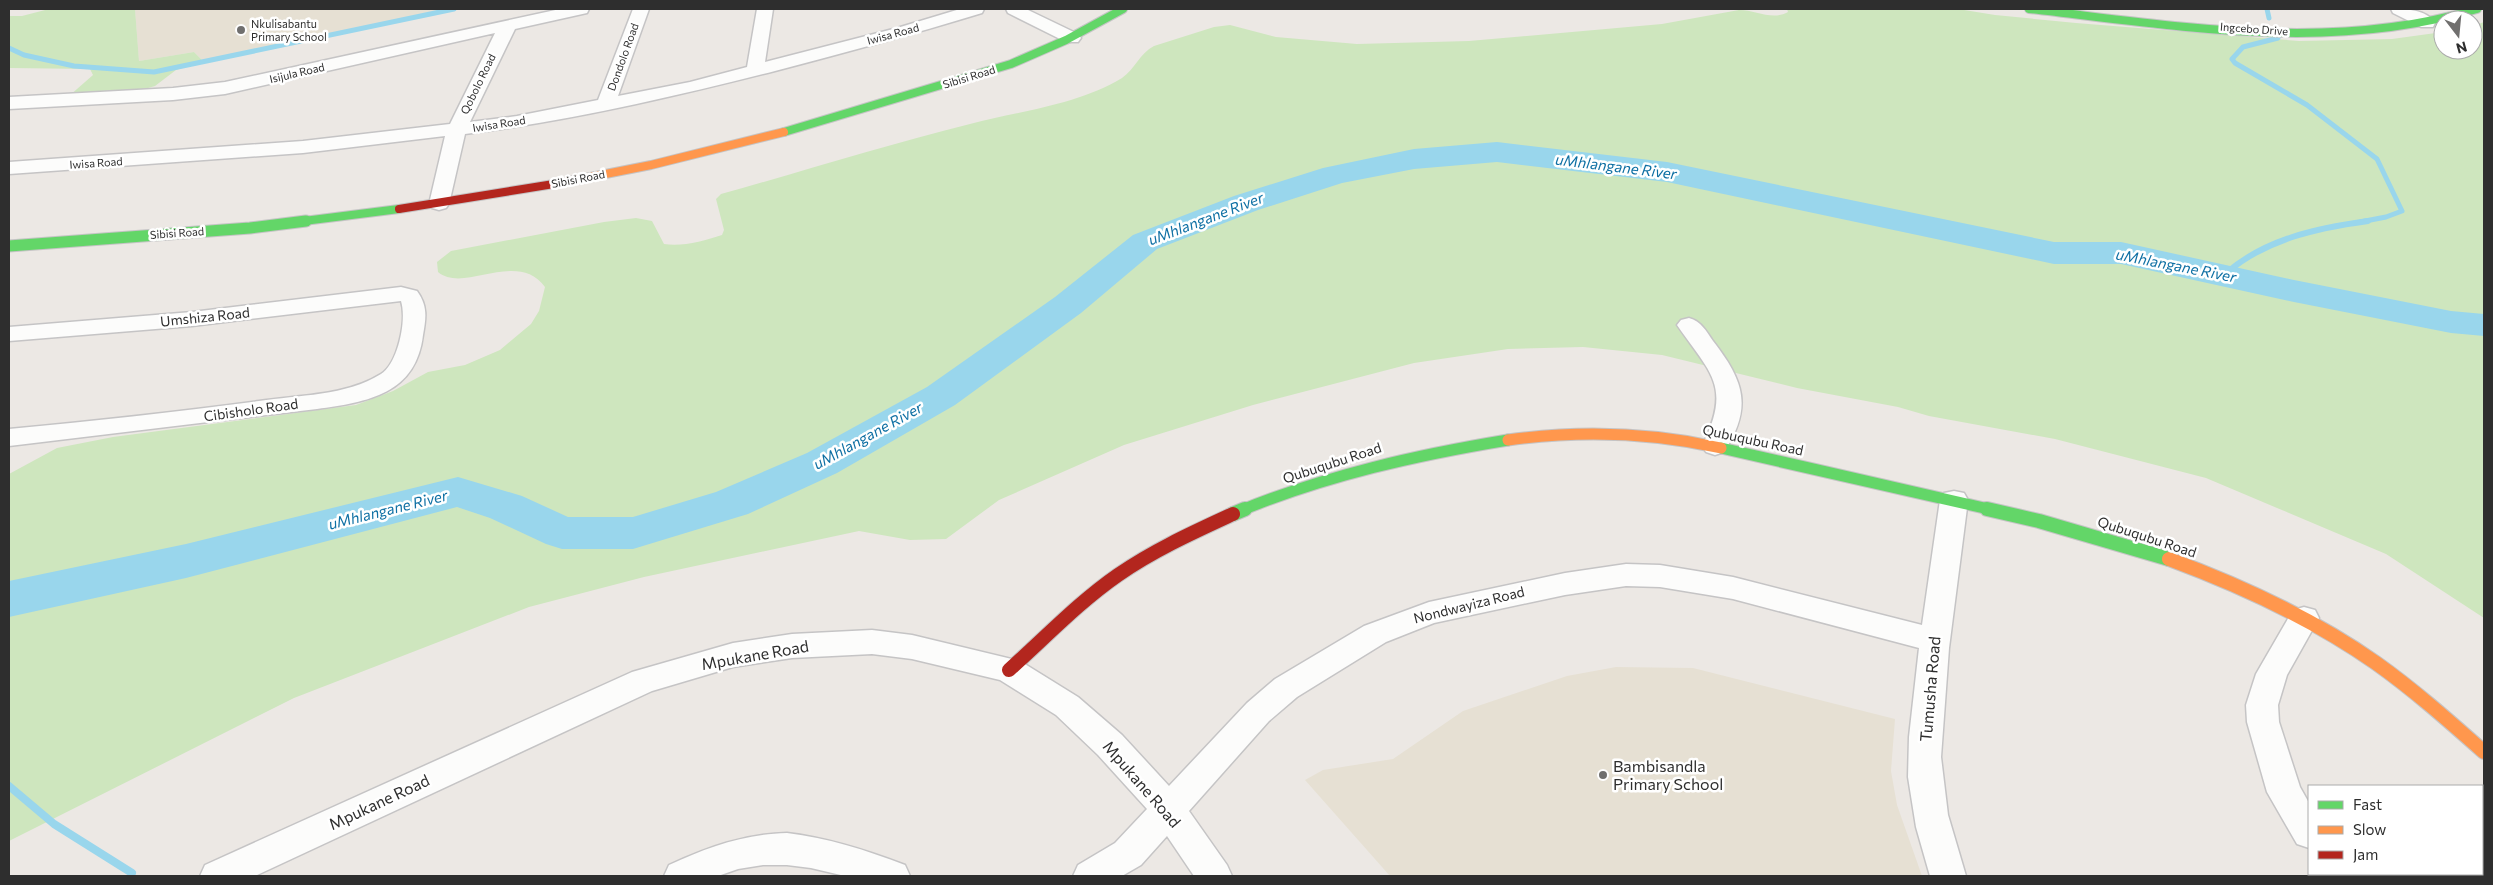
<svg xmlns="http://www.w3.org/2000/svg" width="2493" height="885" viewBox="0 0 2493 885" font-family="Commissioner,sans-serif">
<rect width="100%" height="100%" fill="#ece8e4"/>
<path fill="#e6e0d3" d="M 135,9 L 444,9 L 203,61 L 194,52 L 139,61 Z
M 1616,667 L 1693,668 L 1895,719 L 1891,771 L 1897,805 L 1922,876 L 1390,876 L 1305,780 L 1323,770 L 1393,759 L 1463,711 L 1567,676 Z"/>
<path fill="#cee6be" d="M 49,9 L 135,9 L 139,61 L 194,52 L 203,61 L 176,70 L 155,86 L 131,93 L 69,96 L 93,75 L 90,69 L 9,68 L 9,16 L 22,16 Z
M 1787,9 L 1958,9 L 1995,15 L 2076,23 L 2299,41 L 2392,39 L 2443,32 L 2443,50 L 2473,50 L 2473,26 L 2484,22 L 2484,618 L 2386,554 L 2206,478 L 2055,439 L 1929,416 L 1898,407 L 1797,388 L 1662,355 L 1583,347 L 1508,349 L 1414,363 L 1253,405 L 1124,445 L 999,500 L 946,539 L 910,540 L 859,531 L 644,577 L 529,607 L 294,698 L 9,841 L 9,474 L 57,448 L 113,437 L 356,405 L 393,391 L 428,372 L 465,365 L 500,350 L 531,324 L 539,311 L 545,287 C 517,249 464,294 438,272 L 437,262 L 451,251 L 604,222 L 636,218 L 652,221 L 664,244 C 682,247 704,241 722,235 L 724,230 L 716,199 L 721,194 C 804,171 886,145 970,124 C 1020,111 1077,105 1122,78 C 1135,69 1140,53 1154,46 L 1214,27 L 1230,25 L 1276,37 L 1357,44 L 1469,41 L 1662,24 L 1739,10 C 1756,10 1772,21 1788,12 Z"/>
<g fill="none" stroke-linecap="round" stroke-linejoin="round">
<path stroke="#99d6ec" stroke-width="5" d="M 2267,9 L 2269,18
M 2278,38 L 2243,47 L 2232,59 L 2235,63 L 2307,105 L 2377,159 L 2402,211 L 2386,217 L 2360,222
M 9,48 L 24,55 L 74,66 L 154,72 L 454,9"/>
<path stroke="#99d6ec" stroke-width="6" d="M 2198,269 L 2225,274 C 2265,239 2317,228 2368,221"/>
<path stroke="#99d6ec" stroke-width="8" d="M 9,786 L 54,824 L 132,873"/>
<path fill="#99d6ec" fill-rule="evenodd" d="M 1497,142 L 1667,162 L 2054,242 L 2121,242 L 2294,280 L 2451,311 L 2484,314 L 2484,336 L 2451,333 L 2294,302 L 2121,264 L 2054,264 L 1667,182 L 1497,162 L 1414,169 L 1342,183 L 1258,210 L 1157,249 L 1081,313 L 955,405 L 837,473 L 748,514 L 633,549 L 562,549 L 546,544 L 490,518 L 457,507 L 186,578 L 9,617 L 9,581 L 186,544 L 458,477 L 522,496 L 568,517 L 633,517 L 716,492 L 807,453 L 927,387 L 1055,297 L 1133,235 L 1234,196 L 1323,168 L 1414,149 Z"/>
<g stroke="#c5c4c5" stroke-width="3">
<path id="street" d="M 560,9 L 589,9 L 587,13 L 515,29 L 470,122 L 517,116 L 598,100 L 633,9 L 649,9 L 618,96 L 690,82 L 747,67 L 757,9 L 773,9 L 765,62 L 897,28 L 960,9 L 984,9 L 982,13 C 913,34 844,53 775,71 C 672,97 570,121 465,134 L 449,204 L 446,208 L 439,210 L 432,208 L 429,204 L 445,136 L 303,153 L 9,174 L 9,162 L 303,141 L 450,124 L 495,33 L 225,94 L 173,100 L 9,109 L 9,97 L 173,88 L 225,82 Z
M 1006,9 L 1026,9 L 1078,34 L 1081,38 L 1078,42 L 1066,42 L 1008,13 Z
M 2391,9 C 2406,9 2426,9 2435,23 L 2433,27 L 2421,27 L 2393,13 Z
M 401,287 L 417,291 C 428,306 426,318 423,335 C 416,394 368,402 317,409 L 9,446 L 9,429 C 92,421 176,412 259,401 C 298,395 346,396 381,374 C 398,363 407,320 401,301 L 192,326 L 9,341 L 9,327 L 192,312 Z
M 1689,318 C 1701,321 1706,331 1713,341 C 1744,381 1753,407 1724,452 L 1715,455 L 1706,452 L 1702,446 C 1732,386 1711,374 1677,325 L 1681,320 Z
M 1954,491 L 1964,493 L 1968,500 L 1949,648 L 1941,757 L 1948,815 L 1966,876 L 1930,876 L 1916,827 L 1908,777 L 1909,737 L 1919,648 L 1733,599 L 1660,587 L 1626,586 L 1565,595 L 1434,623 L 1386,642 L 1297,697 L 1269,721 L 1189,811 L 1227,865 L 1232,876 L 1194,876 L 1167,836 L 1141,865 L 1122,876 L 1073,876 L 1078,865 L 1115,843 L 1147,809 L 1098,755 L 1056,715 L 1000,680 L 912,659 L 872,654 L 792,658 L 733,667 L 652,691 L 255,876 L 200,876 L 205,865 L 632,672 L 733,643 L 792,634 L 872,630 L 912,635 L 1020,661 L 1078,697 L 1122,735 L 1169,786 L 1247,703 L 1275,679 L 1364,626 L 1429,602 L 1565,573 L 1626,564 L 1660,565 L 1733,577 L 1922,625 L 1940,500 L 1944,493 Z
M 2304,607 L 2315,610 L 2319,618 L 2287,675 L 2278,705 L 2279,722 L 2300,787 L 2309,803 L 2309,848 L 2297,844 L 2267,792 L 2247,722 L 2246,705 L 2256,674 L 2293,610 Z
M 787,833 C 828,838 866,850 905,865 L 910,876 L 845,876 L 811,868 L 787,865 L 763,865 L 738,869 L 718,876 L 664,876 L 669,865 C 708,847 744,834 787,833 Z
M 2321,874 L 2357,874 L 2358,876 L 2322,876 Z"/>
</g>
<g stroke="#c5c4c5" stroke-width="10">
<path id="fast-far2" d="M 2029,9 C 2179,26 2329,53 2477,9
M 784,132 L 1011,64 L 1066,40 L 1123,9
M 296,222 L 399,209"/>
</g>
<g stroke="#c5c4c5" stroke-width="13">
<path id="fast-far1" d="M 9,246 L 250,228 L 306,221
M 1721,448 L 1993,510
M 1242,510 C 1328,475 1417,455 1508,440"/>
</g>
<g stroke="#c5c4c5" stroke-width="16">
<path id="fast" d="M 1987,509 L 2039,521 L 2169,559
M 1233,514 L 1245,509"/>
</g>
<g stroke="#c5c4c5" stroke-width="10">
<path id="slow-far2" d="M 560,183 L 651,165 L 784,132"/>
</g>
<g stroke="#c5c4c5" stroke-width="13">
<path id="slow-far1" d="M 1508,440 C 1581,430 1649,432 1721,448"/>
</g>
<g stroke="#c5c4c5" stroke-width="16">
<path id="slow" d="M 2169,559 C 2242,586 2312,618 2376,663 C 2414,690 2449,721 2484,752"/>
</g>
<g stroke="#c5c4c5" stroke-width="10">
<path id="jam-far1" d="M 399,209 L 560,183"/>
</g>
<g stroke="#c5c4c5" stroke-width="16">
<path id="jam" d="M 1009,670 C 1045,638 1079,602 1118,575 C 1154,550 1194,532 1233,514"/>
</g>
<use href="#street" fill="#fcfcfb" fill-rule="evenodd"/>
<use href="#fast-far2" stroke="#63d668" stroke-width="8"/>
<use href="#fast-far1" stroke="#63d668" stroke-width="11"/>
<use href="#fast" stroke="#63d668" stroke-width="14"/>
<use href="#slow-far2" stroke="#ff974d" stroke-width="8"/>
<use href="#slow-far1" stroke="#ff974d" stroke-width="11"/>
<use href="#slow" stroke="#ff974d" stroke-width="14"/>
<use href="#jam-far1" stroke="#b3261e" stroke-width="8"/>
<use href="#jam" stroke="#b3261e" stroke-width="14"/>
</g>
<g fill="#706f6e" stroke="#fff" stroke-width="2">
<circle cx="241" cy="30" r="5"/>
<circle cx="1603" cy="775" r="5"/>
</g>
<g text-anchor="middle" stroke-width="5" stroke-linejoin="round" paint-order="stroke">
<g font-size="11" fill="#2e2e2e" stroke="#fff" text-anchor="start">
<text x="251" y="28">Nkulisabantu<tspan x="251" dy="13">Primary School</tspan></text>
</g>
<g font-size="11" fill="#2e2e2e" stroke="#fff">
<text transform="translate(2254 29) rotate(4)" y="4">Ingcebo Drive</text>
<text transform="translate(893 34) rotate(-15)" y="4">Iwisa Road</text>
<text transform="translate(623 57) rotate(-70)" y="4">Dondolo Road</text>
<text transform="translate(297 73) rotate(-13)" y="4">Isijula Road</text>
<text transform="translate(969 77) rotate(-17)" y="4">Sibisi Road</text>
<text transform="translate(478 84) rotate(-64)" y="4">Qobolo Road</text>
<text transform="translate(499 124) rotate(-9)" y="4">Iwisa Road</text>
<text transform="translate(96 163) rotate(-4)" y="4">Iwisa Road</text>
<text transform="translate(578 179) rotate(-11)" y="4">Sibisi Road</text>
<text transform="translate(177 233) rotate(-4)" y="4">Sibisi Road</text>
</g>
<g font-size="14" fill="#2e2e2e" stroke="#fff">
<text transform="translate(205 317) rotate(-6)" y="5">Umshiza Road</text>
<text transform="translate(251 410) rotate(-8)" y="5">Cibisholo Road</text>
<text transform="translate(1753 440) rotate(12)" y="5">Qubuqubu Road</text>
<text transform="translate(1332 463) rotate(-18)" y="5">Qubuqubu Road</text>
<text transform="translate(2147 537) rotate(18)" y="5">Qubuqubu Road</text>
<text transform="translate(1469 605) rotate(-14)" y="5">Nondwayiza Road</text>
</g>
<g font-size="15" font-style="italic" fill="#0d6fa3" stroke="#fff">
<text transform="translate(1616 167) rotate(7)" y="5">uMhlangane River</text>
<text transform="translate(1206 219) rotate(-21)" y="5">uMhlangane River</text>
<text transform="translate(2176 266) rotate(11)" y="5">uMhlangane River</text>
<text transform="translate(868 436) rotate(-29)" y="5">uMhlangane River</text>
<text transform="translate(388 510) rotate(-14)" y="5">uMhlangane River</text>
</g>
<g font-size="16" fill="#2e2e2e" stroke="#fff">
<text transform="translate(755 655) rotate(-10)" y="6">Mpukane Road</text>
<text transform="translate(1930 689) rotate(-85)" y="6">Tumusha Road</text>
<text transform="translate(1142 784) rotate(49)" y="6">Mpukane Road</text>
<text transform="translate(379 802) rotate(-25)" y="6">Mpukane Road</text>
</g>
<g font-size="16" fill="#2e2e2e" stroke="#fff" text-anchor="start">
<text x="1613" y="772">Bambisandla<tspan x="1613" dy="18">Primary School</tspan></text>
</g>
</g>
<rect width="2493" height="885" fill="none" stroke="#2e2e2e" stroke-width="20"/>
<rect x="2308" y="785" width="175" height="90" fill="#ffffff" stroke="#ababab"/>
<rect x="2318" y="801" width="25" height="8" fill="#63d668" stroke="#ababab"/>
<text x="2353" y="810" font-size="15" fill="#2e2e2e">Fast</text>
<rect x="2318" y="826" width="25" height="8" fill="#ff974d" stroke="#ababab"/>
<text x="2353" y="835" font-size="15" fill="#2e2e2e">Slow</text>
<rect x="2318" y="851" width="25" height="8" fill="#b3261e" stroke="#ababab"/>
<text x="2353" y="860" font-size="15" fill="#2e2e2e">Jam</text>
<g transform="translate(2458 35) rotate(164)"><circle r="24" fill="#ffffff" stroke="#ababab"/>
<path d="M0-4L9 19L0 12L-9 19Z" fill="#706f6e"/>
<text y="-8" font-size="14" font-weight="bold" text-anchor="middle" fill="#2e2e2e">N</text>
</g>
</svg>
